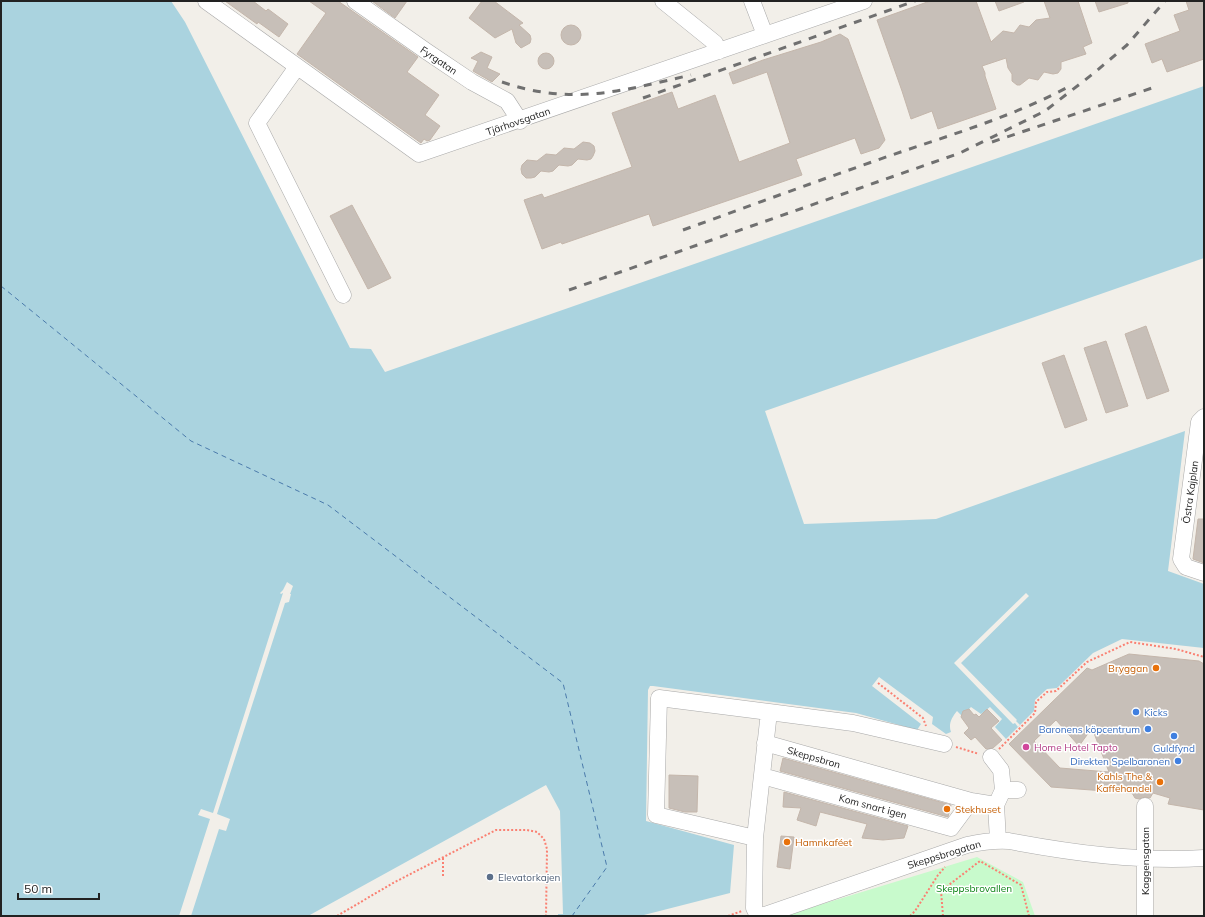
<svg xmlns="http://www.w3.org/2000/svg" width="1205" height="917" viewBox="0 0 1205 917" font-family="Mulish,sans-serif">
<rect width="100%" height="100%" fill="#f2efe9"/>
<path fill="#c8facc" d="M 977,857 L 1023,882 L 1035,916 L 783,916 Z"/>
<path fill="#aad3df" d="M 1,1 L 171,1 L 185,22 L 350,348 L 371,349 L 385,372 L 1204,86 L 1204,258 L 765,411 L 804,524 L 936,519 L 1185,431 L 1168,571 L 1204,584 L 1204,648 L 1122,639 L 1093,653 L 1057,688 L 1047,689 L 1035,700 L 1034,711 L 1006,739 L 995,727 L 1002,719 L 990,707 L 981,714 L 971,707 L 962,716 L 957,711 C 952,717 948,724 951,732 L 946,734 L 932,724 L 933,717 L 879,677 L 872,686 L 921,724 L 917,730 L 856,713 L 653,686 L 650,686 L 648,690 L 646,821 L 734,845 L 730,893 L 640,916 L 558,916 L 558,914 L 563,914 L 560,811 L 546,785 L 308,916 L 1,916 Z"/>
<path fill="#f2efe9" d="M 287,582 L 293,586 L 290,594 L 291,594 L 289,602 L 285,603 L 217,814 L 230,819 L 226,831 L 219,829 L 191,916 L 179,916 L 210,819 L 198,815 L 201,809 L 213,813 L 283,593 L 281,594 L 280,593 L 283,590 Z
M 1026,593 L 1029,596 L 961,663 L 1017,720 L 1016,721 L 1020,725 L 1018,727 L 1015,723 L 1013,724 L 954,663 Z"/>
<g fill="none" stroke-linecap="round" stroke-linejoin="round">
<path stroke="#4a7aab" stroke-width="1" stroke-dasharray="5 4" stroke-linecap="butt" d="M 1,286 L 191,441 L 328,505 L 563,683 L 607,867 L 572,916"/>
</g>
<path fill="#c7bfb8" stroke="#c4b6ab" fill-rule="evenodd" d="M 225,1 L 253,1 L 266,11 L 268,9 L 288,24 L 279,37 L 258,22 L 257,24 Z
M 309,1 L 338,1 L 418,57 L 407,72 L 439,95 L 425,115 L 440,126 L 430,140 L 427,141 L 424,139 L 421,143 L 297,54 L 326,13 Z
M 372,1 L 407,1 L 395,18 Z
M 482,1 L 494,1 L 523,23 L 519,25 L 530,35 L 531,39 L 530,43 L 521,48 L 516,43 L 512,29 L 495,38 L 469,18 Z
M 930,1 L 976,1 L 991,42 L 1003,31 L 1014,33 L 1020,25 L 1029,27 L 1036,20 L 1050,18 L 1044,1 L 1078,1 L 1092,43 L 1083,47 L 1086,54 L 1061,62 L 1061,69 L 1058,73 L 1053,74 L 1044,72 L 1038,80 L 1029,78 L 1020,85 L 1017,85 L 1012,81 L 1012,74 L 1008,68 L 1006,58 L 982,66 L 985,73 L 985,76 L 996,109 L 938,129 L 932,111 L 911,119 L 902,91 L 877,20 Z
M 995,1 L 1024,1 L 1024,2 L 999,11 Z
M 1095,1 L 1128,1 L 1128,3 L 1099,12 Z
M 1186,1 L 1204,1 L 1204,59 L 1167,72 L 1162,59 L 1152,63 L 1145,44 L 1180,31 L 1174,15 L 1189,10 Z
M561 35a10 10 0 1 1 20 0a10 10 0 1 1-20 0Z
M 840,34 L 848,39 L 885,140 L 879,148 L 861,154 L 855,138 L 796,159 L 802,175 L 756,191 L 653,226 L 649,214 L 562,244 L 561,242 L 542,249 L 524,200 L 542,194 L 544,198 L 632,167 L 612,113 L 672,92 L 678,109 L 715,95 L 739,162 L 790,143 L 767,72 L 733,84 L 729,73 L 763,60 L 821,42 Z
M 481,52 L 492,57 L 487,68 L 500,74 L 492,82 L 473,71 L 478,61 L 471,58 Z
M538 61a8 8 0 1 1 16 0a8 8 0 1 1-16 0Z
M 583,142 L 590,143 L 594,146 L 595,151 L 593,156 L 591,159 L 587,160 L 578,159 L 572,165 L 568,166 L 559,165 L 553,171 L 549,172 L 541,171 L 535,177 L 531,178 L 526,178 L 522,174 L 521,169 L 522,165 L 527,160 L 537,161 L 546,154 L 556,155 L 564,148 L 574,149 Z
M 352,205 L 391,278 L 368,289 L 330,216 Z
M 1146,326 L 1169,391 L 1147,399 L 1125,334 Z
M 1106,341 L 1128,406 L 1106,413 L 1084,348 Z
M 1064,355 L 1087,420 L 1065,428 L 1042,363 Z
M 1198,519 L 1204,519 L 1204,563 L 1193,559 Z
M 1129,654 L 1199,661 L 1204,664 L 1204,810 L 1168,804 L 1170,798 L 1153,793 L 1150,798 L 1145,797 L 1139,799 L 1135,798 L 1132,793 L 1051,787 L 1009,744 L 1087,668 L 1092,670 ZM 1056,720 L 1079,746 L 1092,728 L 1109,772 L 1060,768 L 1034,741 Z
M 969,709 L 974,715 L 976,714 L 979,717 L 987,709 L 999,721 L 991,728 L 1002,740 L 993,748 L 986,749 L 975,737 L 971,740 L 964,733 L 969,728 L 961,717 L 963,711 Z
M 783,758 L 951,805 L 948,817 L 780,771 Z
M 669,775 L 698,776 L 697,812 L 685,812 L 669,808 Z
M 784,792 L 908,826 L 904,838 L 883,840 L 862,838 L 867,824 L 820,812 L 816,826 L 797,820 L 801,808 L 783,807 Z
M 781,836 L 794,837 L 790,869 L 777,867 Z"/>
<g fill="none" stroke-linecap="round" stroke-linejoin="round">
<g stroke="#a9a9a9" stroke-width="17">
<path id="minor" d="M 206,1 L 419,154 L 864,1
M 355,1 L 426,51 L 472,82 L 507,101 L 520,121
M 663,1 L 715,43 L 719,51
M 752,1 L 765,35
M 297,67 L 257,123 L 343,295
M 1204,417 L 1199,422 L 1181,559 L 1186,567 L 1204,573
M 765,743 L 971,801 L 996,805
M 991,757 L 1001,770 L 1003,790 L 996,805 L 998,840
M 762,776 L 951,828 L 971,801
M 1003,790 L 1018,790
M 755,838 L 656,815 L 659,698 L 769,712 L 853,723 L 944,744
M 758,916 L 754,908 L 755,838 L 769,712
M 762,916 L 967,845 C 981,842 994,840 1009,841 C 1073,853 1139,862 1204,858
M 1145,916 L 1145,806"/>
</g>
<path stroke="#fa8072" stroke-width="2" stroke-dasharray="2 2" stroke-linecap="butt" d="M 878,683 L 923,718 L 926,726
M 956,747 L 979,754
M 999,749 L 1035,713 L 1036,702 L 1047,692 L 1056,691 L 1087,662 L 1130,642 L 1176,649 L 1204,657
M 443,876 L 443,857
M 337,916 L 393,883 L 496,830 L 527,830 L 537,832 L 544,839 L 547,849 L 546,916
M 728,916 L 742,911
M 910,916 L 915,911 L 938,875 L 945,867
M 943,916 L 941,891 L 980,861 L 1021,885 L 1029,916"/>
<use href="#minor" stroke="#fff" stroke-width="16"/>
<path stroke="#707070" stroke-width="3" stroke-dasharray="8 8" stroke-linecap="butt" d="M 502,82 C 572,106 621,91 691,75
M 643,98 L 915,1
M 992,142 L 1155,87
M 683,230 C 752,205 820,180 889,156 C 950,135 1012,117 1070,86
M 569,290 L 960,153 L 1045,111 L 1094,73 L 1127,45 L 1165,1"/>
</g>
<g fill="#e8710a" stroke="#fff" stroke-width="1.5">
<circle cx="1156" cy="668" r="4"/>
<circle cx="1160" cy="782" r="4"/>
<circle cx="947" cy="809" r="4"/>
<circle cx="787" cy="842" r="4"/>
</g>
<g fill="#3f7fe0" stroke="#fff" stroke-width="1.5">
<circle cx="1136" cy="712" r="4"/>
<circle cx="1148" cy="729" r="4"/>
<circle cx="1174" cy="736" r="4"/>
<circle cx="1178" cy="761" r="4"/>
</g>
<circle fill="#d1479c" stroke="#fff" stroke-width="1.5" cx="1026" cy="747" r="4"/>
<circle fill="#5c6f8a" stroke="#fff" stroke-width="1.5" cx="490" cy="877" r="4"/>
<g text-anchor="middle" stroke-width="3" stroke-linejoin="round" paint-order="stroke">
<g font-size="10" fill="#222" stroke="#fff">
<text transform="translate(439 60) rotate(34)" y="4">Fyrgatan</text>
<text transform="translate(518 121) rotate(-19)" y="4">Tjärhovsgatan</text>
<text transform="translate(1190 492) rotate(-82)" y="4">Östra Kajplan</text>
<text transform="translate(814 757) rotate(16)" y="4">Skeppsbron</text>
<text transform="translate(873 806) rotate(15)" y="4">Kom snart igen</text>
<text transform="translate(944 854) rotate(-17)" y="4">Skeppsbrogatan</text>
<text transform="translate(1145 861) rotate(-90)" y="4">Kaggensgatan</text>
</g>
<g font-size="10" fill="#c56008" stroke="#fff" text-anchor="end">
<text x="1148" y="672">Bryggan</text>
<text x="1152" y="780">Kahls The &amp;<tspan x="1152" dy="12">Kaffehandel</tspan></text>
<text x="955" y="813" text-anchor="start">Stekhuset</text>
<text x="795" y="846" text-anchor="start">Hamnkaféet</text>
</g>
<g font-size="10" fill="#366cbe" stroke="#fff" text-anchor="end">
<text x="1144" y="716" text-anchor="start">Kicks</text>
<text x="1140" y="733">Baronens köpcentrum</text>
<text x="1174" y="752" text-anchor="middle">Guldfynd</text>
<text x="1170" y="765">Direkten Spelbaronen</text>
</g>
<g font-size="10" fill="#b23c85" stroke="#fff" text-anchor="start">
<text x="1034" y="751">Home Hotel Tapto</text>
</g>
<g font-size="10" fill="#4e5e75" stroke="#fff" text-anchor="start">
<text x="498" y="881">Elevatorkajen</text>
</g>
<g font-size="10" fill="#0c8416" stroke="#fff">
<text x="974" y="892">Skeppsbrovallen</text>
</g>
</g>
<rect width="1205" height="917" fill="none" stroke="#222222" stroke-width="4"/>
<path d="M18 893v6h81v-6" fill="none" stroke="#222222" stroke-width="2"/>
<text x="24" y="893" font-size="12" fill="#222222" stroke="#ffffff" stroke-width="3" paint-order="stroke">50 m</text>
</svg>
